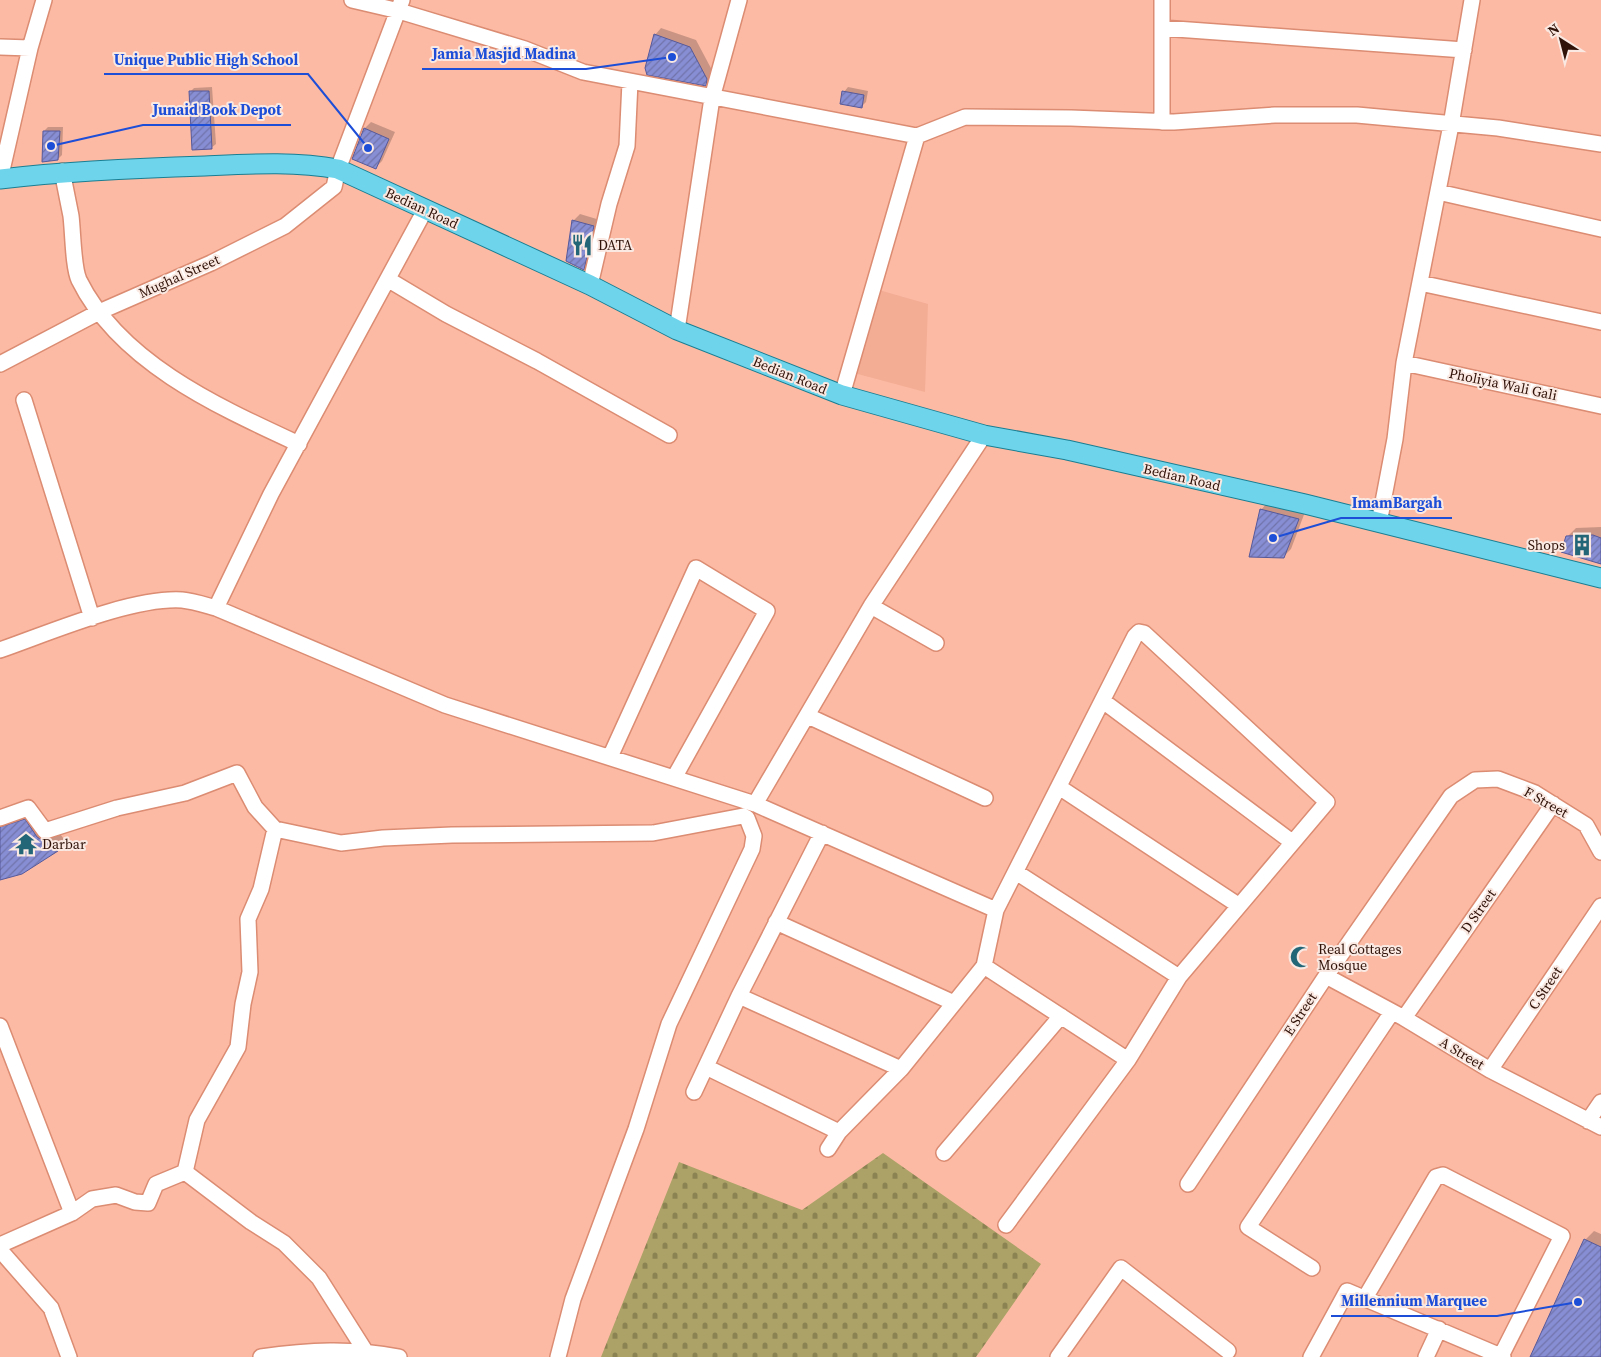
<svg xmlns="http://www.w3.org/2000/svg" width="1601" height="1357" viewBox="0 0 1601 1357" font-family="'Source Serif 4',serif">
<defs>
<pattern id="cemetery-stones" width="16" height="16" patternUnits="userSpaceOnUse" patternTransform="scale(1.25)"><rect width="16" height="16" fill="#aca267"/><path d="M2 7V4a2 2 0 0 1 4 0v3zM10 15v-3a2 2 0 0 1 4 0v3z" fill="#8c8353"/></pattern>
<pattern id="building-hatch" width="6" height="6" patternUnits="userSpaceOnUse" patternTransform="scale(1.25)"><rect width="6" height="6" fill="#888ed4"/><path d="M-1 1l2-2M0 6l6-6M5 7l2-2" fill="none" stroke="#7073aa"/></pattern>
</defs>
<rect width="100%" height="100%" fill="#fcbaa4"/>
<path fill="#f4ad95" d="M 879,290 L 928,304 L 925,392 L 854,373 Z"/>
<path fill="url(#cemetery-stones)" d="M 883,1153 L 1041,1264 L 976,1357 L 601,1357 L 679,1162 L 802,1210 Z"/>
<path fill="#0003" d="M 661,28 L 696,40 L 713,72 L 712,78 L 705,85 L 655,35 Z
M 212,87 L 216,144 L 211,148 L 190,92 L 194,88 Z
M 848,87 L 868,91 L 866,102 L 861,107 L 844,92 Z
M 371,122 L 395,132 L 382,161 L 375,168 L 365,128 Z
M 48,127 L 63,127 L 62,155 L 58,159 L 44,131 Z
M 580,214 L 600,220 L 590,262 L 584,268 L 573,221 Z
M 1267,503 L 1305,512 L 1291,549 L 1284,556 L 1261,510 Z
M 1601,527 L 1601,563 L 1567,537 L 1576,528 Z
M 34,811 L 58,831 L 66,842 L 57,850 L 0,878 L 0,817 Z
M 1594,1231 L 1601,1234 L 1601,1357 L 1532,1357 L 1585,1240 Z"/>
<path fill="url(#building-hatch)" stroke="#56599a" d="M 654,34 L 690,47 L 707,79 L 706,86 L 647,75 L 645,68 Z
M 189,91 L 209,91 L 212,149 L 192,150 Z
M 842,91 L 864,95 L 862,108 L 840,104 Z
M 364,128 L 389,139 L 376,169 L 352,159 Z
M 43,131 L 60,131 L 58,160 L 42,162 Z
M 572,220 L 594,226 L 584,270 L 566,261 Z
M 1260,509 L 1299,519 L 1284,558 L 1249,557 Z
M 1593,535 L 1601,538 L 1601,564 L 1561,552 L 1566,536 Z
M 25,819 L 37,837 L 43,840 L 49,840 L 58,851 L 22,874 L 0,880 L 0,827 Z
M 1584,1239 L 1601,1247 L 1601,1357 L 1530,1357 Z"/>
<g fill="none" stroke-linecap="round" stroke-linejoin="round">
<g stroke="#db8c72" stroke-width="18">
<path id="minor" d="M 352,0 L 399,11 L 525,49 L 583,72 L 917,136 L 842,395
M 1162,0 L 1162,28
M 0,47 L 30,48
M 1162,122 L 1162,28 L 1464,50
M 917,136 L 965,117 L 1071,118 L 1174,122 L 1275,115 L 1357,115 L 1498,128 L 1601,144
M 62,171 C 65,186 68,201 71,216 C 73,232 73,267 79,280 C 120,363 219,407 299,444
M 0,179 L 30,48 L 44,0
M 1438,192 L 1601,229
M 389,280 L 446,314 L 537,361 L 669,435
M 1420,283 L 1601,322
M 590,285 L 609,204 L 627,146 L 630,82
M 677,330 L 712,98 L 739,0
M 1404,363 L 1601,406
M 0,364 L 99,312 L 211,263 L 285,226 L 334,187 L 338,169 L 402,0
M 24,400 L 92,618
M 1379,523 L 1395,439 L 1404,363 L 1451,125 L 1472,0
M 871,606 L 936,643
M 216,608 L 271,494 L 425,210
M 0,650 C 49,633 132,597 182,600 C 193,601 205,605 216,608 L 445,705 L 755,804 L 996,910
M 1103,701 L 1292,842
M 808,716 L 985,798
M 610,757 L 696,568 L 767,611 L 674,778
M 1059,787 L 1238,905
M 755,804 L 871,606 L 984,435
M 0,818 L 28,808 L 45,831 L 117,808 L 185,793 L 237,773 L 255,807 L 275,829 L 341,843 L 383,838 L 452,835 L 653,833 L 743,816 L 747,818 L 754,836 L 752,849 L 669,1024 L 636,1129 L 573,1299 L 558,1357
M 1016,872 L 1179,977
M 776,922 L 954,1003
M 984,966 L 1128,1060
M 1326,976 L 1404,1018 L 1490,1070 L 1601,1127
M 739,996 L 901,1069
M 1404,1018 L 1553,804
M 0,1026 L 72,1213
M 706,1067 L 839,1132
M 1490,1070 L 1601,906
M 694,1092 L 739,996 L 822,833
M 1588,1121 L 1601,1102
M 828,1149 L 839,1132 L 901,1069 L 984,966 L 996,910 L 1135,636 L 1139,632 L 1144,633 L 1327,802 L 1179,977 L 1128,1060 L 1006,1225
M 944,1153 L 1061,1016
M 185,1172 L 197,1120 L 238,1047 L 243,1004 L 250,972 L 248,919 L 261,889 L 275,829
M 185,1172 L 251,1222 L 284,1243 L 319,1278 L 369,1357
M 1188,1184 L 1326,976 L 1451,796 L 1475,780 L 1498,779 L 1535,793 L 1586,825 L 1601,852
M 0,1245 L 72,1213 L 92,1199 L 116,1195 L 135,1202 L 148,1203 L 156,1184 L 185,1172
M 0,1250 L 51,1308 L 69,1357
M 1312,1268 L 1248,1227 L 1392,1012
M 1365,1298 L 1436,1177 L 1443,1175 L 1562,1236 L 1501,1356
M 261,1357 C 309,1350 351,1348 399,1357
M 1058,1357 L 1121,1268 L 1228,1351
M 1311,1357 L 1347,1291 L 1503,1357
M 1426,1357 L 1439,1329"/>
</g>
<g stroke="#197e92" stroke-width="21">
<path id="major" d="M 0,179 C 69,171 136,168 205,166 C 249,164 295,161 338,169 L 590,285 L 677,330 L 842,395 L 984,435 L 1067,450 L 1305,504 L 1601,578"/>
</g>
<use href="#minor" stroke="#fff" stroke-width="15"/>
<use href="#major" stroke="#6ed4eb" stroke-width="19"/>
</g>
<defs>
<g id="restaurant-bare" transform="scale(1.725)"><path d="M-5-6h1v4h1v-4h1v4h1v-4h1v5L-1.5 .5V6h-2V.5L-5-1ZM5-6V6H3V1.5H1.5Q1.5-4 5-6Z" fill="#236678" stroke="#fae9e3" stroke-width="2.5" paint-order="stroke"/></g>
<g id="building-bare" transform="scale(1.725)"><path d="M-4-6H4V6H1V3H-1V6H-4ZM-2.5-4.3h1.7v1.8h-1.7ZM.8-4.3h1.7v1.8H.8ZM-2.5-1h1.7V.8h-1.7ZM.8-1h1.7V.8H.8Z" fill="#236678" stroke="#fae9e3" stroke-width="2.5" paint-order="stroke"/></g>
<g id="temple-bare" transform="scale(1.725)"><path d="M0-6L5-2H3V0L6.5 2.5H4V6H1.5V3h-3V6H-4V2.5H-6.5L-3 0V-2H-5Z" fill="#236678" stroke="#fae9e3" stroke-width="2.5" paint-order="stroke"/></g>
<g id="mosque-bare" transform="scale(1.725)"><path d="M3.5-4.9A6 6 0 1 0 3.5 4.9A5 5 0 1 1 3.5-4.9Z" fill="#236678" stroke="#fae9e3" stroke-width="2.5" paint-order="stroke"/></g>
</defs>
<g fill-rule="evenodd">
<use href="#restaurant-bare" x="582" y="245"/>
<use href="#building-bare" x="1582" y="545"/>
<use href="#temple-bare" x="26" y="844"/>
<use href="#mosque-bare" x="1301" y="957"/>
</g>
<g text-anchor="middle" stroke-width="4" stroke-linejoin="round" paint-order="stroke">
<g font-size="14" fill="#301208" stroke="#fae9e3">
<text transform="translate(422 208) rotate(25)" y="5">Bedian Road</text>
<text transform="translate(179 276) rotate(-24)" y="5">Mughal Street</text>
<text transform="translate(790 375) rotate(22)" y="5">Bedian Road</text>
<text transform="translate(1503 384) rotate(12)" y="5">Pholiyia Wali Gali</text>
<text transform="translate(1182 477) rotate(13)" y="5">Bedian Road</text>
<text transform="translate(1546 802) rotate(29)" y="5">F Street</text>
<text transform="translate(1478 911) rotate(-55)" y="5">D Street</text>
<text transform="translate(1545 988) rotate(-56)" y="5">C Street</text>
<text transform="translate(1300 1014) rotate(-57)" y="5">E Street</text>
<text transform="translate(1462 1053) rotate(31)" y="5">A Street</text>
</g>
<g font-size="14" fill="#301208" stroke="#fae9e3" text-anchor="start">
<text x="598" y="250">DATA</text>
<text x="1565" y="550" text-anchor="end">Shops</text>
<text x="42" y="849">Darbar</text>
<text x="1318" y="954">Real Cottages<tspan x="1318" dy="16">Mosque</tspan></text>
</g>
</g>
<path fill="none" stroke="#1d4ed8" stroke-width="2" d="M672 57L586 69H422M368 148L308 74H104M51 146L143 125H291M1273 538L1341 518H1452M1578 1302L1497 1316H1331"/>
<g fill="#1d4ed8" stroke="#fae9e3" stroke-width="2">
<circle cx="672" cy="57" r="5"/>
<circle cx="368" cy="148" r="5"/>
<circle cx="51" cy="146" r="5"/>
<circle cx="1273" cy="538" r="5"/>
<circle cx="1578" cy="1302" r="5"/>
</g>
<g font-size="15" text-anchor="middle" font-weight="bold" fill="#1d4ed8" stroke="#fae9e3" stroke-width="4" stroke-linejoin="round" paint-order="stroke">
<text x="504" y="59">Jamia Masjid Madina</text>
<text x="206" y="65">Unique Public High School</text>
<text x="217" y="115">Junaid Book Depot</text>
<text x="1397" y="508">ImamBargah</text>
<text x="1414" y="1306">Millennium Marquee</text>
</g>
<g transform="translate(1561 40) rotate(324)" stroke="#fae9e3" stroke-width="4" paint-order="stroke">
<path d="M0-4L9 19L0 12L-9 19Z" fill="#301208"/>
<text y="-8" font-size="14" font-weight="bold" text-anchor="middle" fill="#301208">N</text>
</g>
</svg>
